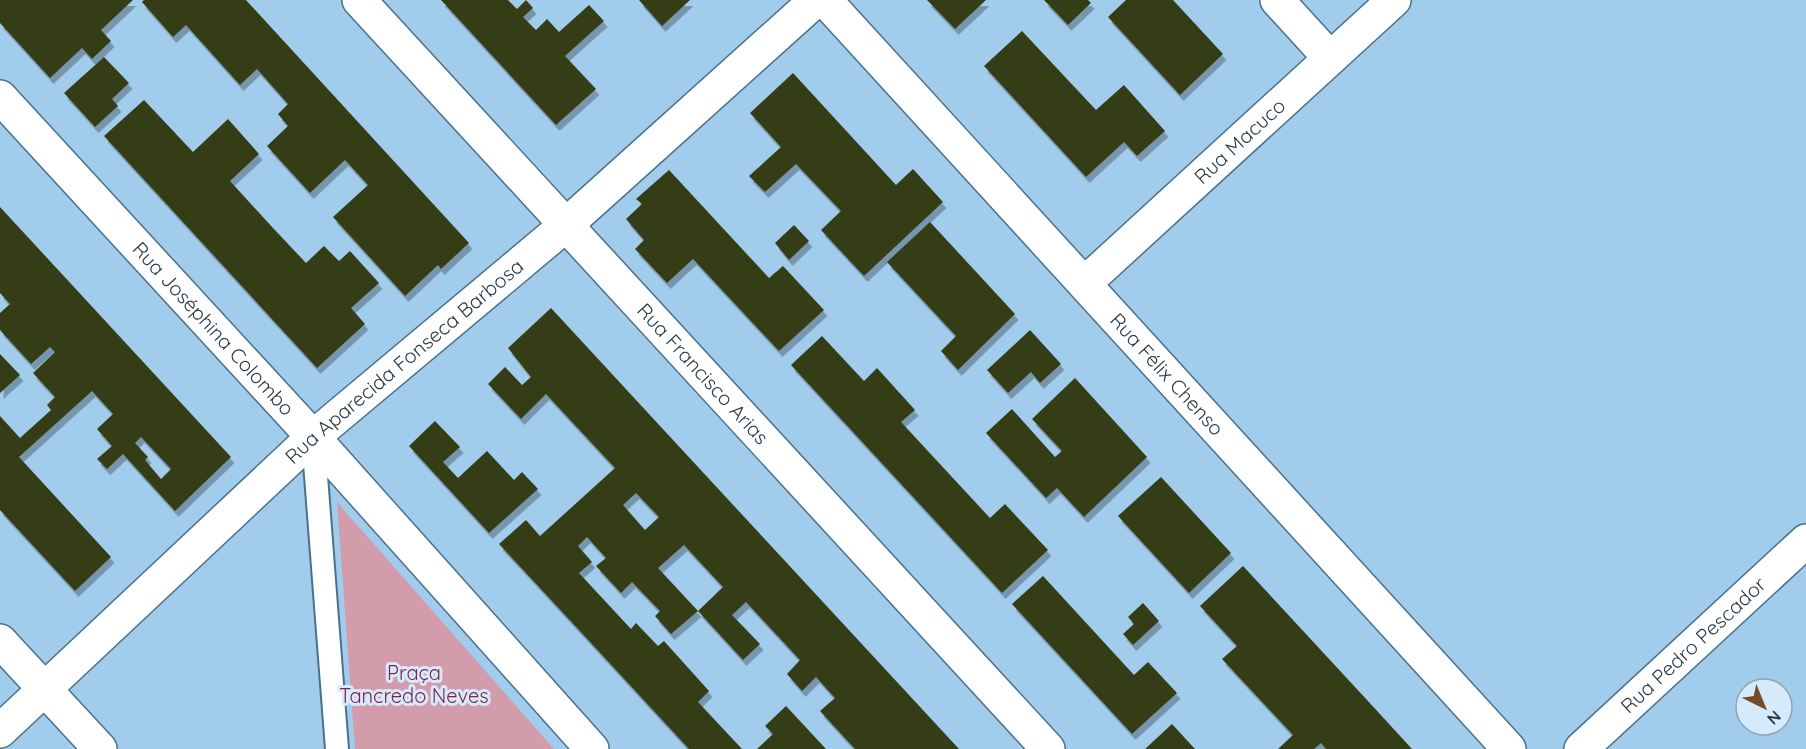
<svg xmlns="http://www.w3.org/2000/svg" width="1806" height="749" viewBox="0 0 1806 749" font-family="Quicksand,sans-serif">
<defs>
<filter id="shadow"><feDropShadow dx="3.5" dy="6" stdDeviation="0" flood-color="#0004"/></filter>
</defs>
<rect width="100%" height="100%" fill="#a2ccec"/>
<path fill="#d39cab" d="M 337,502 L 554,749 L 355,749 Z"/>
<path fill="#343e13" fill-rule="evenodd" filter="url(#shadow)" d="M 0,0 L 133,0 L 101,30 L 111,41 L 92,59 L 82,48 L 50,78 L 0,23 Z
M 144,0 L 246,0 L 469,243 L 441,269 L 438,265 L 405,296 L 333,217 L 368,185 L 345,160 L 310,193 L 267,146 L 288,126 L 278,114 L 288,104 L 257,69 L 240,85 L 186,25 L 173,37 L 142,2 Z
M 441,0 L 508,0 L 517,9 L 526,0 L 533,8 L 523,17 L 536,30 L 547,19 L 559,32 L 589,5 L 604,21 L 565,56 L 596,89 L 556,125 Z
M 639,0 L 690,0 L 662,26 Z
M 927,0 L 986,0 L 955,29 Z
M 1044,0 L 1088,0 L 1091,3 L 1068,25 Z
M 1126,0 L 1173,0 L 1223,54 L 1180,95 L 1108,17 Z
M 1022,31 L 1096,110 L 1124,85 L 1165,131 L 1137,156 L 1124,142 L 1086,177 L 984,66 Z
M 104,57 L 129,83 L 112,99 L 118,106 L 95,127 L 64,93 Z
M 793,73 L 896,185 L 913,169 L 943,202 L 864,276 L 821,230 L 841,211 L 796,164 L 765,192 L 749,176 L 781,147 L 750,113 Z
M 144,100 L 193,152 L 228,119 L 259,154 L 230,181 L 273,228 L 306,263 L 324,246 L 339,261 L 350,251 L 379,283 L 351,308 L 365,324 L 317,368 L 104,136 Z
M 669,170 L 769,278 L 783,266 L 824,310 L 779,351 L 693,259 L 667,283 L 635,249 L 644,240 L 626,219 L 642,204 L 636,199 Z
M 0,207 L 231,457 L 175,511 L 123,454 L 107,469 L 97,459 L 112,446 L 97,429 L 113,414 L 92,391 L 19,457 L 111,557 L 75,591 L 0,510 L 0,416 L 20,438 L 51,410 L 47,405 L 55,397 L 33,373 L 55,352 L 50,347 L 31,364 L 0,330 L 0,313 L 10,304 L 0,293 ZM 141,437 L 171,469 L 161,479 L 145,460 L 148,457 L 135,443 Z
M 930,222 L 1015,314 L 958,370 L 941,351 L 956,336 L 887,262 Z
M 794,225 L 809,241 L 789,260 L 775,243 Z
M 551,308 L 636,400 L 959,749 L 855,749 L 820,711 L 835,698 L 816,677 L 802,691 L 787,674 L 800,660 L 746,602 L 732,615 L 760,644 L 743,660 L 698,611 L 723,587 L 684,545 L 658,568 L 698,611 L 671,634 L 655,616 L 660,611 L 632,582 L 621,593 L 596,566 L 606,558 L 587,537 L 578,546 L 592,562 L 579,573 L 631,629 L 636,623 L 658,646 L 664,641 L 709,691 L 698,702 L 742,749 L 689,749 L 579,630 L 499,544 L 526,520 L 540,536 L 615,468 L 546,394 L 521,419 L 488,384 L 505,367 L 522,385 L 531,377 L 508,348 ZM 636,493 L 659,517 L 645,530 L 623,505 Z
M 1030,330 L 1061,364 L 1040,383 L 1031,372 L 1008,393 L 987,370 Z
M 822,336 L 864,381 L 877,368 L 915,410 L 901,422 L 990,518 L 1005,504 L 1048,550 L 1002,593 L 791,365 Z
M 0,354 L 20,375 L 0,393 Z
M 1075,378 L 1147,457 L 1084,517 L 1057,488 L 1046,498 L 986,433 L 1012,409 L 1055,457 L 1062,451 L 1032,419 Z
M 435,421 L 460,447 L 443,462 L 458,478 L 487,451 L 514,480 L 522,472 L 538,489 L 489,533 L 409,446 Z
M 1161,477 L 1231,553 L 1189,593 L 1118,516 Z
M 1243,566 L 1367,700 L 1412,749 L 1326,749 L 1321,743 L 1314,749 L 1278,749 L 1293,735 L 1222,659 L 1237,646 L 1200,606 Z
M 1043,576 L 1134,675 L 1148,662 L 1177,693 L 1132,734 L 1012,604 Z
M 1143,603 L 1159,621 L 1133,645 L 1123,634 L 1134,624 L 1128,617 Z
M 786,706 L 826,749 L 757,749 L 773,734 L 765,726 Z
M 1172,724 L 1195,749 L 1145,749 Z"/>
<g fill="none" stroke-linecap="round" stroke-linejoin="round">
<g stroke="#49718d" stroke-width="26">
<path id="service" d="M 313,437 L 337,749"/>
</g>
<g stroke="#49718d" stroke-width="36">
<g id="minor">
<path id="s1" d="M 359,0 L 1048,749"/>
<path id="s2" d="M 825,0 L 1509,749"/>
<path d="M 1277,0 L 1330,58"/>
<path id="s3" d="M 0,97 L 313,437 L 592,749"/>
<path id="s4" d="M 1085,283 L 1394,0"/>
<path d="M 0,641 L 100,749"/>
<path id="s5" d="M 0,731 L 313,437 L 566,225 L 816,0"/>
</g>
</g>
<g stroke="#49718d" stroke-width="36">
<g id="tertiary">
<path id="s6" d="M 1581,749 L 1806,541"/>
</g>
</g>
<use href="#service" stroke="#fff" stroke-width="22"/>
<use href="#minor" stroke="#fff" stroke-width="33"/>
<use href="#tertiary" stroke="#fff" stroke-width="33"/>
</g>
<g text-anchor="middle" stroke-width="6" stroke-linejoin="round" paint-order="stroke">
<g font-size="20" fill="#283a46" stroke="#d5eafa">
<text dy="7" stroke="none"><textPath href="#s4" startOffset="210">Rua Macuco</textPath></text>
<text dy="7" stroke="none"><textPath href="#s3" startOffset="315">Rua Joséphina Colombo</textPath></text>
<text dy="7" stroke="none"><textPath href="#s5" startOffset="548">Rua Aparecida Fonseca Barbosa</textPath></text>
<text dy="7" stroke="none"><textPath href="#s2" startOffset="507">Rua Félix Chenso</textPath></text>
<text dy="7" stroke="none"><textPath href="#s1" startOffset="508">Rua Francisco Arias</textPath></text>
<text dy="7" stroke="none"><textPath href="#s6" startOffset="153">Rua Pedro Pescador</textPath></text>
</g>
<g font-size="20" fill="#841f49" stroke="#d5eafa">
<text x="414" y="680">Praça<tspan x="414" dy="23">Tancredo Neves</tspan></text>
</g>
</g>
<g transform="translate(1764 707) rotate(137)"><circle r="28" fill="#d5eafa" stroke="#90a4b2" stroke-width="1.5"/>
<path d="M0-4.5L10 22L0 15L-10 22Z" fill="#724b29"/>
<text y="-9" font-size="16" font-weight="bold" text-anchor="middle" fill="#283a46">N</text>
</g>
</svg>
